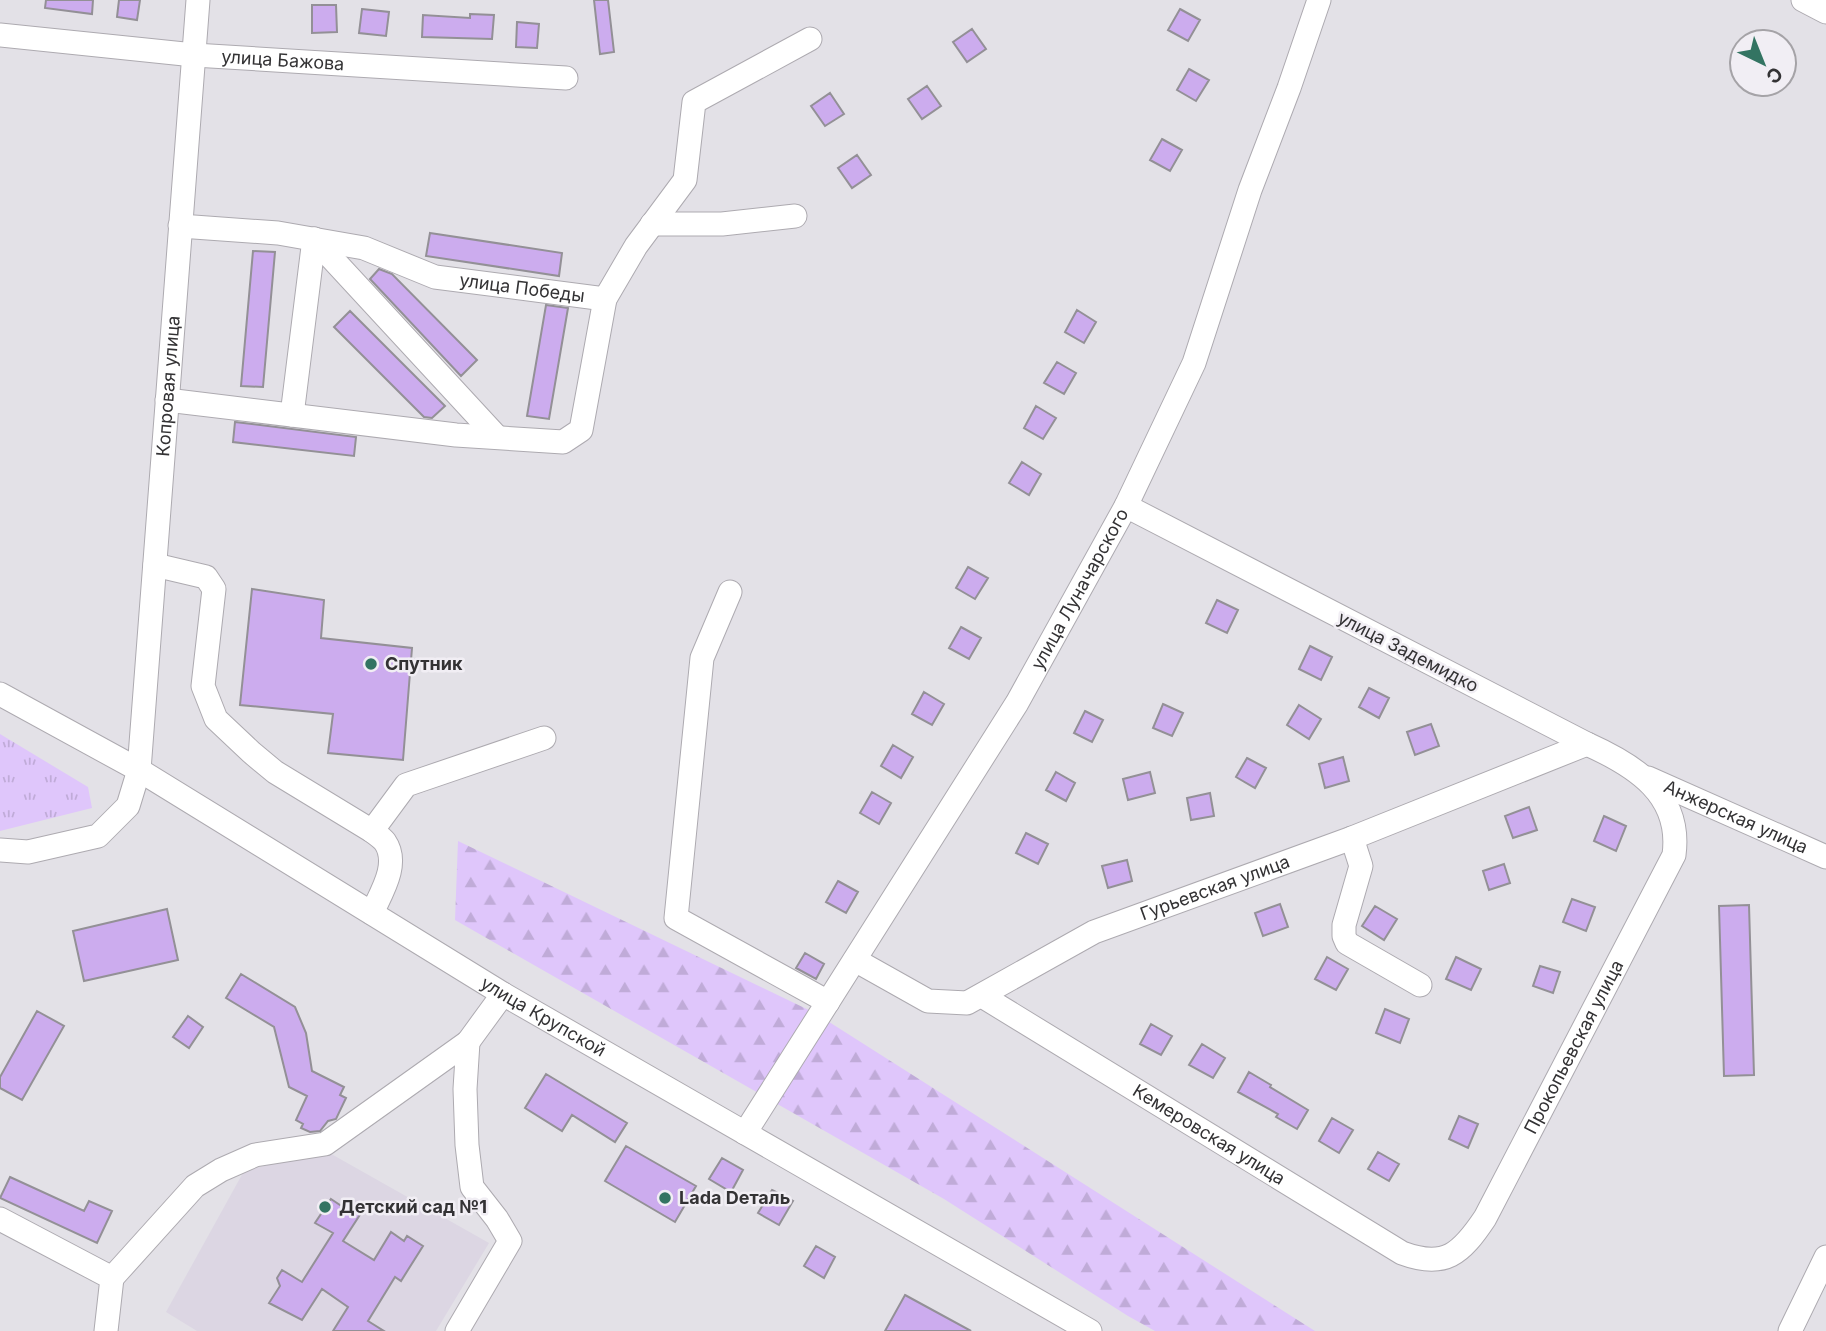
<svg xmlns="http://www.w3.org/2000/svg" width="1826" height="1331" viewBox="0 0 1826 1331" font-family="Inter,sans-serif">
<defs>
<pattern id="forest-firs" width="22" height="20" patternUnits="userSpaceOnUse" patternTransform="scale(1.75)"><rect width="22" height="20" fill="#dfc6fb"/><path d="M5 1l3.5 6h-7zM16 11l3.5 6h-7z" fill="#c0abd8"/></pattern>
<pattern id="park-tufts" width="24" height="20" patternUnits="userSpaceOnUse" patternTransform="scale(1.75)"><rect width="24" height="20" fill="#dfc6fb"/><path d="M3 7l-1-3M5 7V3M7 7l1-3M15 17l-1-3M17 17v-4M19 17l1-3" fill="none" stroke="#c0abd8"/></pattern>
</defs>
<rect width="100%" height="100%" fill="#e3e1e7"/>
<path fill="#dcd6e3" d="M 326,1151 L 489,1243 L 436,1331 L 197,1331 L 166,1312 L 244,1171 Z"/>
<path fill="url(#forest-firs)" d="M 458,841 L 815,1013 L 1315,1331 L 1155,1331 L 1128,1316 L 944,1199 L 455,920 Z"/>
<path fill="url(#park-tufts)" d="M 0,734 L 88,787 L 92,808 L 0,831 Z"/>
<path fill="#ccacee" stroke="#939096" stroke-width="2" d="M 46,0 L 93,0 L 92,14 L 45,8 Z
M 119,0 L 140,0 L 137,20 L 117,17 Z
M 594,0 L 608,0 L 614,52 L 600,54 Z
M 312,5 L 336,5 L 337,32 L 312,33 Z
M 362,9 L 389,12 L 386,36 L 359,33 Z
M 1180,9 L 1200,20 L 1188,41 L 1168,30 Z
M 470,14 L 494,15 L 492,39 L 422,37 L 423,15 L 470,18 Z
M 517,22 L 539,24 L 537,48 L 516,47 Z
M 972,29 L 986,49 L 967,62 L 953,42 Z
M 1189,69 L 1209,80 L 1196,101 L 1177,90 Z
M 927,86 L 941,106 L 922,119 L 908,99 Z
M 830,93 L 844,114 L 825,126 L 811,106 Z
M 1162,139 L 1182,150 L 1170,171 L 1150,160 Z
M 857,155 L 871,175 L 852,188 L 838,168 Z
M 430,233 L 562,253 L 559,276 L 426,256 Z
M 253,251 L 275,252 L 263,387 L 241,386 Z
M 379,269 L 392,274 L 477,360 L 461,376 L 370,279 Z
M 546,305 L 568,308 L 549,419 L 527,416 Z
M 1077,310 L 1096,322 L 1084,343 L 1065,332 Z
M 350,311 L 445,406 L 432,418 L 424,417 L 334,327 Z
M 1057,362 L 1076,373 L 1064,394 L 1044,383 Z
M 1036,406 L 1056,418 L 1043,439 L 1024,428 Z
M 235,422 L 356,437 L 354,456 L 233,442 Z
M 1022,462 L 1041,474 L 1029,495 L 1009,483 Z
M 968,567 L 988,578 L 975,599 L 956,588 Z
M 252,589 L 324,600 L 321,638 L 412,648 L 403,760 L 328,753 L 333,714 L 240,705 Z
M 1217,600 L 1238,610 L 1227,633 L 1206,623 Z
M 961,627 L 981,638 L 969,659 L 949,648 Z
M 1310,646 L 1332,657 L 1321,680 L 1299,669 Z
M 1369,688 L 1389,698 L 1379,718 L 1359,707 Z
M 924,692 L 944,704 L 932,725 L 912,714 Z
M 1163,704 L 1183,713 L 1172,736 L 1153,728 Z
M 1299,705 L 1321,719 L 1309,739 L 1287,725 Z
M 1085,711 L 1103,720 L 1092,742 L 1074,733 Z
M 1431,724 L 1439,746 L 1415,755 L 1407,732 Z
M 893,745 L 913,757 L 901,778 L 881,766 Z
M 1343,757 L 1349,781 L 1325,788 L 1319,764 Z
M 1247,758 L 1266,768 L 1255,788 L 1236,777 Z
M 1056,772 L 1075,783 L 1066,801 L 1046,790 Z
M 1150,772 L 1155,793 L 1128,800 L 1123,779 Z
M 872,792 L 891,803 L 879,824 L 860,813 Z
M 1210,793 L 1214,816 L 1191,820 L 1187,798 Z
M 1529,807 L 1537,830 L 1513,838 L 1505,816 Z
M 1604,816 L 1626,826 L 1616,851 L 1594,841 Z
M 1026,833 L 1048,844 L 1038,864 L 1016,853 Z
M 1127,860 L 1132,881 L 1108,888 L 1102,866 Z
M 1504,864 L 1510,883 L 1489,890 L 1483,871 Z
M 838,881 L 858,892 L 846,913 L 826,902 Z
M 1572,899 L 1595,907 L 1586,931 L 1563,922 Z
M 1280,904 L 1288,927 L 1263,936 L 1255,913 Z
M 1749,905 L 1754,1075 L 1724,1076 L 1719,906 Z
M 1375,906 L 1397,919 L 1384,940 L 1362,926 Z
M 167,909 L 178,960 L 84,981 L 73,931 Z
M 805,953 L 824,964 L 816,979 L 796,968 Z
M 1327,957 L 1348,969 L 1336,990 L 1315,979 Z
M 1456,957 L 1481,969 L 1471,990 L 1446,979 Z
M 1540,966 L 1560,972 L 1553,993 L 1533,986 Z
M 241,974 L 295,1007 L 306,1033 L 312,1071 L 344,1087 L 340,1095 L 346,1098 L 336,1119 L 328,1121 L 320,1131 L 310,1132 L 301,1128 L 303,1124 L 296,1120 L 307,1096 L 289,1087 L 274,1027 L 226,998 Z
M 1385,1009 L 1409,1019 L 1400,1043 L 1376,1033 Z
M 37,1011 L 64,1026 L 22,1100 L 0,1088 L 0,1077 Z
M 188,1016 L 203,1027 L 189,1048 L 173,1037 Z
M 1151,1024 L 1172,1036 L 1161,1055 L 1140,1044 Z
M 1202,1044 L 1225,1058 L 1213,1078 L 1189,1065 Z
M 1249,1072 L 1271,1085 L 1270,1087 L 1308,1110 L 1297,1129 L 1276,1117 L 1278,1114 L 1238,1092 Z
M 546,1074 L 627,1123 L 615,1142 L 572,1115 L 562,1131 L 525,1108 Z
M 1459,1116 L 1478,1124 L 1468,1148 L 1449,1139 Z
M 1332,1118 L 1353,1130 L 1339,1153 L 1319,1141 Z
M 626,1146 L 696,1186 L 675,1222 L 605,1181 Z
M 1378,1152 L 1399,1164 L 1389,1181 L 1368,1169 Z
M 722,1158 L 743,1170 L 731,1192 L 709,1179 Z
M 10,1177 L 84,1211 L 89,1201 L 112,1211 L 97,1243 L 0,1198 Z
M 772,1190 L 793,1201 L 779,1225 L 758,1213 Z
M 331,1199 L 343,1207 L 347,1200 L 363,1210 L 343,1241 L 374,1260 L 391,1232 L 404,1241 L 407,1236 L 423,1246 L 401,1281 L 395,1277 L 368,1321 L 384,1331 L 333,1331 L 348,1307 L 322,1289 L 302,1320 L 269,1303 L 280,1286 L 277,1278 L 282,1270 L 302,1282 L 333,1233 L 315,1223 Z
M 816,1246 L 835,1257 L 824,1278 L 804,1266 Z
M 905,1295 L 971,1331 L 885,1331 Z"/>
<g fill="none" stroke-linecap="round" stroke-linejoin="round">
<g stroke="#adaab0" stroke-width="25">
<g id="minor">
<path d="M 1803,0 L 1826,12"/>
<path id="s1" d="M 0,35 L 194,55 L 566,78"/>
<path d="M 652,224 L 722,224 L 795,216"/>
<path id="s2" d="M 180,226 L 278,233 L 364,248 L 435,277 L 605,299"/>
<path d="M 314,239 L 497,437"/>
<path d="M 167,400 L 456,435 L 563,442 L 581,430 L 605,299 L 636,246 L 685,180 L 694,102 L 810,39"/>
<path d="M 292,415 L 314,239"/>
<path d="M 155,565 L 206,577 L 214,589 L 203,686 L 216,719 L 251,752 L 275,772 L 372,831 C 376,834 382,838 385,842 C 400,864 381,893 372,913"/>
<path d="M 730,592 L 702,658 L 676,918 L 828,1002"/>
<path id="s3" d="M 0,694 L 139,770 L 503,994 L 1090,1331"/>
<path id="s4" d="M 1648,778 L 1826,857"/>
<path d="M 372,831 L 406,785 L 544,738"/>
<path d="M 1352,838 L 1361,866 L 1344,925 L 1344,936 L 1347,943 L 1420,985"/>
<path id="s5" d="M 0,850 L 28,852 L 98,836 L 128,806 L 139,770 L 198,0"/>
<path id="s6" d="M 855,960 L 928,1001 L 967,1003 L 1094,932 L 1352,838 L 1587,744"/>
<path id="s7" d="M 982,996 L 1402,1253 C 1445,1269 1461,1254 1485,1218 L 1674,855 C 1682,795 1636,766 1587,744 L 1126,506"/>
<path id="s8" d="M 745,1133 L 1017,703 L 1126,506 L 1194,363 L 1250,190 L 1289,88 L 1319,0"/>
<path d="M 0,1219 L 112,1278 L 106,1331"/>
<path d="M 112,1278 L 195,1186 L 221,1170 L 255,1155 L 325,1144 L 468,1042 L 503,994"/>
<path d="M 457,1331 L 510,1241 L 497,1219 L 472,1187 L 467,1145 L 465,1089 L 468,1042"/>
<path d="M 1790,1331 L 1826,1257"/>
</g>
</g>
<use href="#minor" stroke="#fff" stroke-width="23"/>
</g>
<g fill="#337462" stroke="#f1eef4" stroke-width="2.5">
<circle cx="371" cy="664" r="7"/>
<circle cx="665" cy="1198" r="7"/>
<circle cx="325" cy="1207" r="7"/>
</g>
<g text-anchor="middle" stroke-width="5" stroke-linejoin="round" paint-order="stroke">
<g font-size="18" fill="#333234" stroke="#f1eef4">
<text dy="6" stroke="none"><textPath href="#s1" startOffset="284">улица Бажова</textPath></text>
<text dy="6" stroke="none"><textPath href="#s2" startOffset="350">улица Победы</textPath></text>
<text dy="6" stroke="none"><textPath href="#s5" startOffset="565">Копровая улица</textPath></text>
<text dy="6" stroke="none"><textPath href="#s8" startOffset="639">улица Луначарского</textPath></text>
<text transform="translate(1408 652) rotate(27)" y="6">улица Задемидко</text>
<text dy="6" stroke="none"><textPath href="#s4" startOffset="96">Анжерская улица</textPath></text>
<text dy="6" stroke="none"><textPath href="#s6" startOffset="397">Гурьевская улица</textPath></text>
<text dy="6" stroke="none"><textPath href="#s3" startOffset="632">улица Крупской</textPath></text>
<text dy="6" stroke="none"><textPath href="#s7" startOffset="786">Прокопьевская улица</textPath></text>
<text dy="6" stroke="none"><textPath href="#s7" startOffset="266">Кемеровская улица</textPath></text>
</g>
<g font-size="18" font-weight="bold" fill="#333234" stroke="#f1eef4" text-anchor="start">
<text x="385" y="670">Спутник</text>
<text x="679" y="1204">Lada Dеталь</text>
<text x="339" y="1213">Детский сад №1</text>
</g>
</g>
<g transform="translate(1763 63) rotate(137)"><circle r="33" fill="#f1eef4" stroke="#a5a3a7" stroke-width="2"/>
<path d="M0-5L12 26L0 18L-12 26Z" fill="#337462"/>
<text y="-10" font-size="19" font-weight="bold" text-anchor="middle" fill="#333234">С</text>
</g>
</svg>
